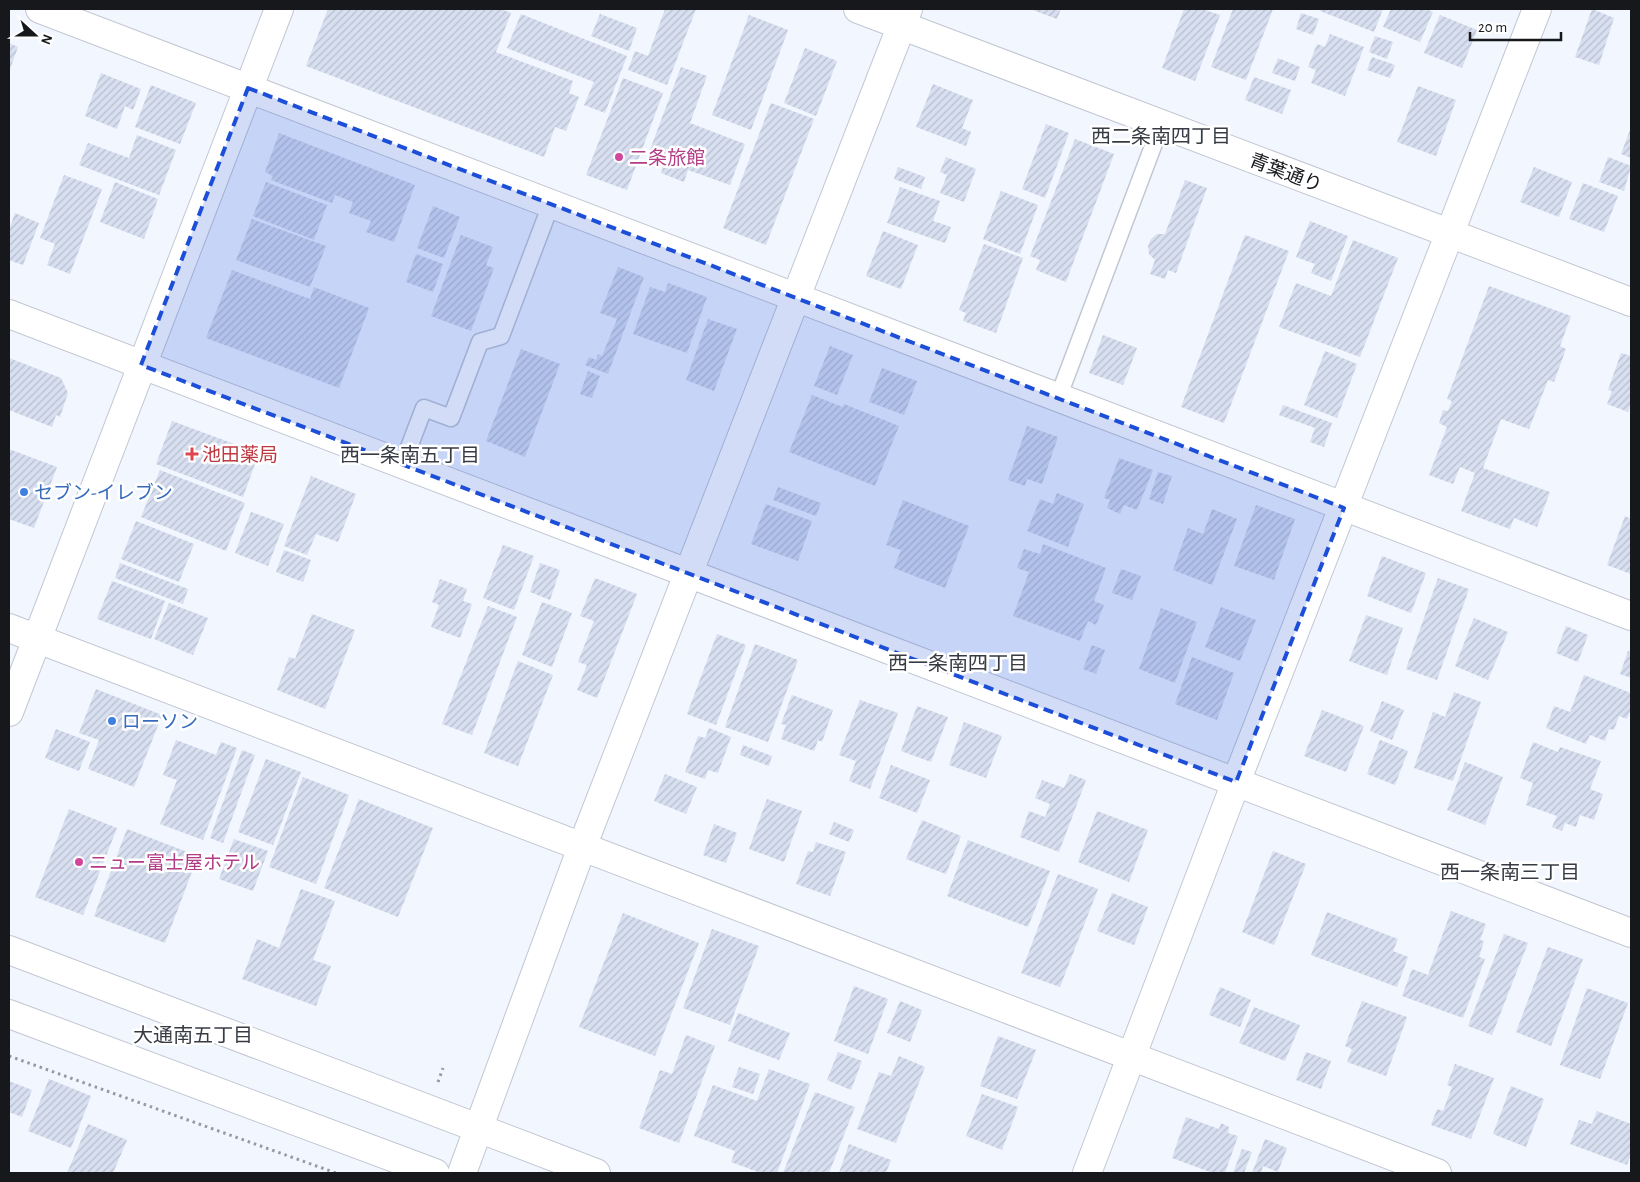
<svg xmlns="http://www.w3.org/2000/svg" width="1640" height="1182" viewBox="0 0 1640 1182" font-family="'Alegreya Sans','Noto Sans JP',sans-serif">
<defs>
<pattern id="building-hatch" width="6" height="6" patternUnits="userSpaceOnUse" patternTransform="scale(1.25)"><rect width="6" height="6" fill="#d7dff0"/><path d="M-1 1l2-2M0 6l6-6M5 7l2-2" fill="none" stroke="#b8bfcd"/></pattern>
</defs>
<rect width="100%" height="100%" fill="#f1f6ff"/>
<path fill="url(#building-hatch)" d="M 328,9 L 501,9 L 511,13 L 496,52 L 573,81 L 569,93 L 579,97 L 566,131 L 555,127 L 544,157 L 306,66 Z
M 665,9 L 696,9 L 667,85 L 628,70 L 635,51 L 648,56 Z
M 1030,9 L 1061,9 L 1057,19 Z
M 1184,9 L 1202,9 L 1220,15 L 1195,81 L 1162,68 Z
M 1233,9 L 1273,9 L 1246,80 L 1211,67 Z
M 1321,9 L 1383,9 L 1374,32 L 1320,11 Z
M 1391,9 L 1426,9 L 1433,12 L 1420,42 L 1383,27 Z
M 1592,9 L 1614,18 L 1599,65 L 1575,57 Z
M 1301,13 L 1319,19 L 1313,35 L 1296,29 Z
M 521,14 L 627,56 L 605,113 L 584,105 L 594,82 L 507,48 Z
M 600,14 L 637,28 L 629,51 L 591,36 Z
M 749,15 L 788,30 L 751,130 L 712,115 Z
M 1440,15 L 1477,30 L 1462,68 L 1424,53 Z
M 1330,34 L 1364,47 L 1345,96 L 1311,83 L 1316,70 L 1308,67 L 1317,44 L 1325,47 Z
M 1375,36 L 1393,42 L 1387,59 L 1369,52 Z
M 9,43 L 18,47 L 9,72 Z
M 805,48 L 837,61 L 816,116 L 784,103 Z
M 1372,57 L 1395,65 L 1390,78 L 1367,70 Z
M 1278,58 L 1300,67 L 1295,81 L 1272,73 Z
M 681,67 L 707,76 L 690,123 L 745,144 L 730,185 L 688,170 L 684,182 L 661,173 L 665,161 L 648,155 Z
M 101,73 L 141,89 L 133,110 L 125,106 L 117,129 L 85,116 Z
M 1254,77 L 1291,90 L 1282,114 L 1245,100 Z
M 623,78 L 663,93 L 627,190 L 586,175 Z
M 933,84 L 973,100 L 962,128 L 971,132 L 966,146 L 916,127 Z
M 151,85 L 196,103 L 180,144 L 135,127 Z
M 1418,86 L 1456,100 L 1436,156 L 1397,142 Z
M 771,103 L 814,119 L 766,245 L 723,228 Z
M 1046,124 L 1069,133 L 1045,198 L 1022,189 Z
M 1631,127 L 1631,158 L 1621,154 Z
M 279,133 L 415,185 L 394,242 L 366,232 L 371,221 L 349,213 L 353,202 L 335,195 L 332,203 L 271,180 L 273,176 L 265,172 Z
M 137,135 L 176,150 L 159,195 L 79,165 L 88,143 L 129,158 Z
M 1075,139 L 1114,154 L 1066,282 L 1036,270 L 1040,260 L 1030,256 Z
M 946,157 L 976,169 L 964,202 L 940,193 L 947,175 L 940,172 Z
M 1608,157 L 1631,166 L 1624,191 L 1599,182 Z
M 898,167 L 925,177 L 921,189 L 894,179 Z
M 1534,167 L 1572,182 L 1559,217 L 1520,202 Z
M 64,175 L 102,189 L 70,274 L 47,265 L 55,244 L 40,238 Z
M 1185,180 L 1207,188 L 1176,273 L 1168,270 L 1165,279 L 1150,274 L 1155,260 L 1149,254 L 1148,246 L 1151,239 L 1157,234 L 1165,234 Z
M 115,182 L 158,199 L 144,239 L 100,222 Z
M 266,182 L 327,205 L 314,240 L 253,216 Z
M 1583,183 L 1618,196 L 1604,232 L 1569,219 Z
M 900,187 L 940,201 L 933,221 L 951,227 L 945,243 L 887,223 Z
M 1001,191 L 1038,205 L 1020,254 L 983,239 Z
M 433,206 L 460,217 L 444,258 L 417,248 Z
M 15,213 L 39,223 L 23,265 L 9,260 L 9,230 Z
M 252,219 L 326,246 L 310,287 L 236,260 Z
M 1310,221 L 1348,236 L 1331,281 L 1311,273 L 1315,264 L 1296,257 Z
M 883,231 L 918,245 L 901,289 L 866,276 Z
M 461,235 L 493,247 L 486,265 L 494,268 L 471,331 L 431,316 Z
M 1245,235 L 1289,251 L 1224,423 L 1181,407 Z
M 1353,240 L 1398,258 L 1360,357 L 1279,327 L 1296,283 L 1331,296 Z
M 984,244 L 1023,258 L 996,333 L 963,321 L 966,313 L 959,310 Z
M 416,254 L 443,264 L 433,292 L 406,282 Z
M 618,267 L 644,277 L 608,374 L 585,365 L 589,357 L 596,360 L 598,354 L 602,356 L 617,319 L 600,313 Z
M 232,270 L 310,299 L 314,287 L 369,308 L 339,388 L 206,338 Z
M 668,283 L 707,297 L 687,353 L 633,334 L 650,287 L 665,292 Z
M 1489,286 L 1571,316 L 1560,346 L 1566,349 L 1554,382 L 1548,380 L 1529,429 L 1501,419 L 1483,468 L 1550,492 L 1537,527 L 1514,518 L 1510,529 L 1461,511 L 1475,473 L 1460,467 L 1453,484 L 1429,475 L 1447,427 L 1439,423 L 1443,410 L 1448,411 L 1452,401 L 1447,399 Z
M 708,319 L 737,329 L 714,391 L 686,380 Z
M 1103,335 L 1137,348 L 1123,385 L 1089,373 Z
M 830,346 L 853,355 L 837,395 L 814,386 Z
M 521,349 L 560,364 L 525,457 L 486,441 Z
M 1325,351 L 1357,364 L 1337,418 L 1304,405 Z
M 1621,353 L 1631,356 L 1631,403 L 1628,412 L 1607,404 L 1612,391 L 1608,390 Z
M 9,358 L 61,378 L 68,393 L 60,417 L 56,415 L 52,427 L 9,410 Z
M 882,368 L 917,381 L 904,415 L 869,402 Z
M 588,371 L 600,376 L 592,398 L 580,394 Z
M 812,395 L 843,407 L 844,404 L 899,426 L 875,486 L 789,452 Z
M 1283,405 L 1332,423 L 1324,447 L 1310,442 L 1315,428 L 1279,415 Z
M 172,421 L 259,453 L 243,497 L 156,464 Z
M 1027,426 L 1058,437 L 1042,484 L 1027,479 L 1025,486 L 1008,480 Z
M 9,449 L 57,467 L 34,528 L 9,519 Z
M 1119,458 L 1153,470 L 1137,510 L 1124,505 L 1120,514 L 1107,508 L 1110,500 L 1104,498 Z
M 160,470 L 245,503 L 226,551 L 141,517 Z
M 1158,472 L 1172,476 L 1163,504 L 1149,499 Z
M 311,476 L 356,494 L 338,542 L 316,534 L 307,555 L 284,546 Z
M 778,487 L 821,503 L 816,516 L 773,500 Z
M 1057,493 L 1084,504 L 1068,547 L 1027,531 L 1040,499 L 1053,504 Z
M 903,500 L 969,526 L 945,588 L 894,568 L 901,550 L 886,545 Z
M 766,504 L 812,521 L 798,561 L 751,544 Z
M 1256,505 L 1295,519 L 1274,580 L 1234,566 Z
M 1212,509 L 1237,519 L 1212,585 L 1173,570 L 1188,528 L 1203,534 Z
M 251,512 L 284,524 L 268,566 L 235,553 Z
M 1625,516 L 1631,519 L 1631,574 L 1607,565 Z
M 136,521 L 194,544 L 179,582 L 121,559 Z
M 1043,544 L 1106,568 L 1094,601 L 1104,605 L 1096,625 L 1088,621 L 1080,641 L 1013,616 L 1029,572 L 1017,568 L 1024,549 L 1040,554 Z
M 503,545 L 534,556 L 514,610 L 483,598 Z
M 284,550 L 311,560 L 303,582 L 276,572 Z
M 1382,556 L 1426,573 L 1411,613 L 1367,596 Z
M 120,563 L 188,589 L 183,604 L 115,578 Z
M 540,563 L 560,570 L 550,600 L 530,592 Z
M 1121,569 L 1141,576 L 1132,600 L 1112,593 Z
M 595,578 L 637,594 L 597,698 L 577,690 L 587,665 L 578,662 L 594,621 L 580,616 Z
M 1438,578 L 1469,589 L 1437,680 L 1406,669 Z
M 440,579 L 467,589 L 463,601 L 472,604 L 460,638 L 431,627 L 439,605 L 432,602 Z
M 112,581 L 165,601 L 151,639 L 97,619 Z
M 542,602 L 572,613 L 552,667 L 522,655 Z
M 169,603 L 208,618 L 193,655 L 154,639 Z
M 488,606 L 517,617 L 472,735 L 442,724 Z
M 1221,607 L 1256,620 L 1240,661 L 1205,647 Z
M 1161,608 L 1197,622 L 1175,683 L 1139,669 Z
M 312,614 L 355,630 L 325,709 L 277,690 L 289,657 L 295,659 Z
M 1366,615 L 1403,628 L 1387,675 L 1349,661 Z
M 1474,618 L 1508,632 L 1488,680 L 1455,666 Z
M 1566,626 L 1588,635 L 1578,662 L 1556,653 Z
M 717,634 L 746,645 L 716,725 L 687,714 Z
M 755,644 L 798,660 L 768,742 L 725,727 Z
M 1092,645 L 1105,650 L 1096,674 L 1083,669 Z
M 1628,651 L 1631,652 L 1631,678 L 1620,674 Z
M 1192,657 L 1234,673 L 1217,720 L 1175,704 Z
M 518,661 L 553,675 L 518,766 L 484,753 Z
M 1584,675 L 1631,693 L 1631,709 L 1627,719 L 1619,716 L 1614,730 L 1609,729 L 1605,741 L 1590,735 L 1586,744 L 1546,728 L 1554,706 L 1570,712 Z
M 96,689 L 162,715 L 134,787 L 88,769 L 99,740 L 79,733 Z
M 1454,692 L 1481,702 L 1453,781 L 1414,768 L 1433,712 L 1445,717 Z
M 792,695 L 833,710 L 822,742 L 818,740 L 814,751 L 781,739 L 786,725 L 781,724 Z
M 860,700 L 898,713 L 870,789 L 849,781 L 856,761 L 839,755 Z
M 1382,701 L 1404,710 L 1392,740 L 1370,731 Z
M 917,706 L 948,717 L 931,762 L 901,751 Z
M 1322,710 L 1364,726 L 1346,772 L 1304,756 Z
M 964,722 L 1002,736 L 986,778 L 949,765 Z
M 709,728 L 731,737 L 718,773 L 708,770 L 705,779 L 685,772 L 698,736 L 705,738 Z
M 56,729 L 90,742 L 79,771 L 45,758 Z
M 176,740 L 216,755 L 221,742 L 237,748 L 203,840 L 160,824 L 177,780 L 163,775 Z
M 1380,740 L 1408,751 L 1395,785 L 1367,774 Z
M 1533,742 L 1558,752 L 1560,747 L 1601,761 L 1590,789 L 1603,794 L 1594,820 L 1580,815 L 1576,827 L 1565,823 L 1562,831 L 1552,827 L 1557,816 L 1526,805 L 1533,783 L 1520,778 Z
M 743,745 L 772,756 L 769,766 L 740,755 Z
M 242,750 L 255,755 L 223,843 L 210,838 Z
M 266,759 L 301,772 L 273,845 L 238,832 Z
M 1465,762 L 1503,777 L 1485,825 L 1447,810 Z
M 891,765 L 930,780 L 917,813 L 879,798 Z
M 665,774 L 697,787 L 686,814 L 654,801 Z
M 1070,774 L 1086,780 L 1059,852 L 1020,837 L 1029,811 L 1045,817 L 1050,804 L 1035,798 L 1042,780 L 1064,788 Z
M 303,777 L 349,795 L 316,884 L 269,867 Z
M 359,799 L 433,828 L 398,917 L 324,888 Z
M 767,799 L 802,811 L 784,862 L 749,849 Z
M 69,809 L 117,828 L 83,915 L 35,897 Z
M 1097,811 L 1148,830 L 1129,882 L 1078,862 Z
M 922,820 L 961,836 L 946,874 L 906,859 Z
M 834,822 L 854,830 L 849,842 L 829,834 Z
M 714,824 L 737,833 L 726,863 L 703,855 Z
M 127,829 L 198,856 L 165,943 L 94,916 Z
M 234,839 L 268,851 L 253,891 L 219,879 Z
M 968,840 L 1050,871 L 1028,927 L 947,896 Z
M 816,842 L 846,852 L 830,896 L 796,884 L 808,851 L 813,852 Z
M 1273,851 L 1306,864 L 1274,945 L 1242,932 Z
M 1058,874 L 1098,889 L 1060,987 L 1021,973 Z
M 301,889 L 335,901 L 313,960 L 331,966 L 316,1006 L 242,979 L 257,939 L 279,948 Z
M 1112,893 L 1148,907 L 1134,945 L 1097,931 Z
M 1451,911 L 1486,924 L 1480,940 L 1484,941 L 1479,957 L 1485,959 L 1463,1018 L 1402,996 L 1412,969 L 1428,975 Z
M 1327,912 L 1398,939 L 1393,951 L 1408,957 L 1397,987 L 1311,955 Z
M 623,913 L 699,943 L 655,1056 L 579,1027 Z
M 712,929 L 759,946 L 730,1025 L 683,1008 Z
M 1504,934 L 1528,943 L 1492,1035 L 1468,1026 Z
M 1548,947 L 1583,959 L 1551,1046 L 1516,1032 Z
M 854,986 L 888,999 L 868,1054 L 834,1041 Z
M 1220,987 L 1251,1000 L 1240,1027 L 1209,1015 Z
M 1587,988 L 1628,1003 L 1600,1079 L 1560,1065 Z
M 900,1001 L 922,1010 L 910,1042 L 887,1033 Z
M 1362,1001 L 1407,1017 L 1386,1076 L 1347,1062 L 1352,1049 L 1345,1046 Z
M 1254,1007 L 1300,1025 L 1285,1061 L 1239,1043 Z
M 738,1013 L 790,1033 L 779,1060 L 728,1041 Z
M 686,1035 L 715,1046 L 679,1143 L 639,1128 L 660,1070 L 672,1074 Z
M 998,1036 L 1036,1050 L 1017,1099 L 980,1086 Z
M 838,1052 L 862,1061 L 851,1090 L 827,1080 Z
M 1306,1052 L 1331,1061 L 1321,1089 L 1296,1080 Z
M 899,1056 L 925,1067 L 896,1143 L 857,1129 L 879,1072 L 891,1076 Z
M 1455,1064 L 1494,1078 L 1471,1139 L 1431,1125 L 1437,1109 L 1443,1111 L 1452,1087 L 1447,1085 Z
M 739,1067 L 760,1074 L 753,1094 L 732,1087 Z
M 769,1069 L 810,1084 L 777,1173 L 761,1173 L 731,1162 L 735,1151 L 694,1136 L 713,1085 L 757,1101 Z
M 49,1079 L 91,1096 L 71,1148 L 28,1131 Z
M 9,1081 L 32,1090 L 22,1117 L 9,1112 Z
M 1511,1086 L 1544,1099 L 1526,1147 L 1493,1134 Z
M 815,1092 L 855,1107 L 829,1173 L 783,1173 Z
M 982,1094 L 1018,1107 L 1002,1150 L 966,1136 Z
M 1597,1111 L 1631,1124 L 1631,1154 L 1627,1165 L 1570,1144 L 1579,1120 L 1592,1124 Z
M 1186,1117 L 1219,1129 L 1221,1123 L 1229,1127 L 1228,1133 L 1238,1136 L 1225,1173 L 1213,1173 L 1172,1158 Z
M 88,1124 L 127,1140 L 113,1173 L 67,1173 Z
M 1265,1139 L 1287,1148 L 1278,1172 L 1263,1166 L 1261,1173 L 1252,1173 Z
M 849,1144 L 891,1160 L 886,1173 L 839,1173 Z
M 1242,1149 L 1252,1152 L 1244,1173 L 1233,1173 Z"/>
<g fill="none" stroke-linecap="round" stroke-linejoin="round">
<g stroke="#c2c7d2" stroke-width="19">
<path id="service" d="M 1058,398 L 1161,125
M 403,463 L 424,408 L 451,418 L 480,342 L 501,336 L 551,204"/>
</g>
<g stroke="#c2c7d2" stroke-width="30">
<path id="minor" d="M 40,9 L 1631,616
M 9,628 L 1437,1173"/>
</g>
<g stroke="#c2c7d2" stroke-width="30">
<path id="tertiary" d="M 858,9 L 1631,302
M 9,314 L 1631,933
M 9,712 L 279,9
M 9,950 L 596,1173
M 9,1014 L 435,1173
M 462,1173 L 582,847 L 908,9
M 1087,1173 L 1236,782 L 1537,9"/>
</g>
<path stroke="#9599a0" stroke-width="3" stroke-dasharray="2.5 4" stroke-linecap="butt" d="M 9,1056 L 336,1173
M 438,1082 L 443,1068"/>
<use href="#service" stroke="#fff" stroke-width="16"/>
<use href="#minor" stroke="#fff" stroke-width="28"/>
<use href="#tertiary" stroke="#fff" stroke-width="28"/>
</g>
<path fill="#1d4ed8" fill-opacity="0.2" stroke="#1d4ed8" stroke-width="4" stroke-dasharray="10 6" stroke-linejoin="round" d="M 248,88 L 1344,508 L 1236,782 L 141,365 Z"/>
<g fill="#d1479c" stroke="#fff" stroke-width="2">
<circle cx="619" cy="157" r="5"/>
<circle cx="79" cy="862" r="5"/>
</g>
<path fill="#e0444e" stroke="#fff" stroke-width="2" d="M189.5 446.5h5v5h5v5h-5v5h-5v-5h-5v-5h5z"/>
<g fill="#3f7fe0" stroke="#fff" stroke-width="2">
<circle cx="24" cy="492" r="5"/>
<circle cx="112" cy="721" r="5"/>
</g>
<g text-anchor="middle" stroke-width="5" stroke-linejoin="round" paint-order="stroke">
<g font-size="19" fill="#b23c85" stroke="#fff" text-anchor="start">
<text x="629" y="164">二条旅館</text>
<text x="89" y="869">ニュー富士屋ホテル</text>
</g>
<g font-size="19" fill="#16181b" stroke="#fff">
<text transform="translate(1286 172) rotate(21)" y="7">青葉通り</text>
</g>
<g font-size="19" fill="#be3a42" stroke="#fff" text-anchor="start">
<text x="202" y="461">池田薬局</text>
</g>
<g font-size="19" fill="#366cbe" stroke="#fff" text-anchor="start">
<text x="34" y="499">セブン-イレブン</text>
<text x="122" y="728">ローソン</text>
</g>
<g font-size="20" fill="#373b44" stroke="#fff">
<text x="1161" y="143">西二条南四丁目</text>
<text x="410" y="462">西一条南五丁目</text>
<text x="958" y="670">西一条南四丁目</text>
<text x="1510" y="879">西一条南三丁目</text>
<text x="193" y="1042">大通南五丁目</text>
</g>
</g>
<rect width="1640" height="1182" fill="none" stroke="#16181b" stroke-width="20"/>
<g transform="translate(35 35) rotate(111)" stroke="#ffffff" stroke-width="4" paint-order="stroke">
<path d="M0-4L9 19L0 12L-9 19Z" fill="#16181b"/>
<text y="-8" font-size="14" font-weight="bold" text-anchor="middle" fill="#16181b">N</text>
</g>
<path d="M1470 32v8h91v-8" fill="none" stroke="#16181b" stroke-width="2.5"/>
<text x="1478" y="32" font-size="15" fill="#16181b" stroke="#ffffff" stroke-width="4" paint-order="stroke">20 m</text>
</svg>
